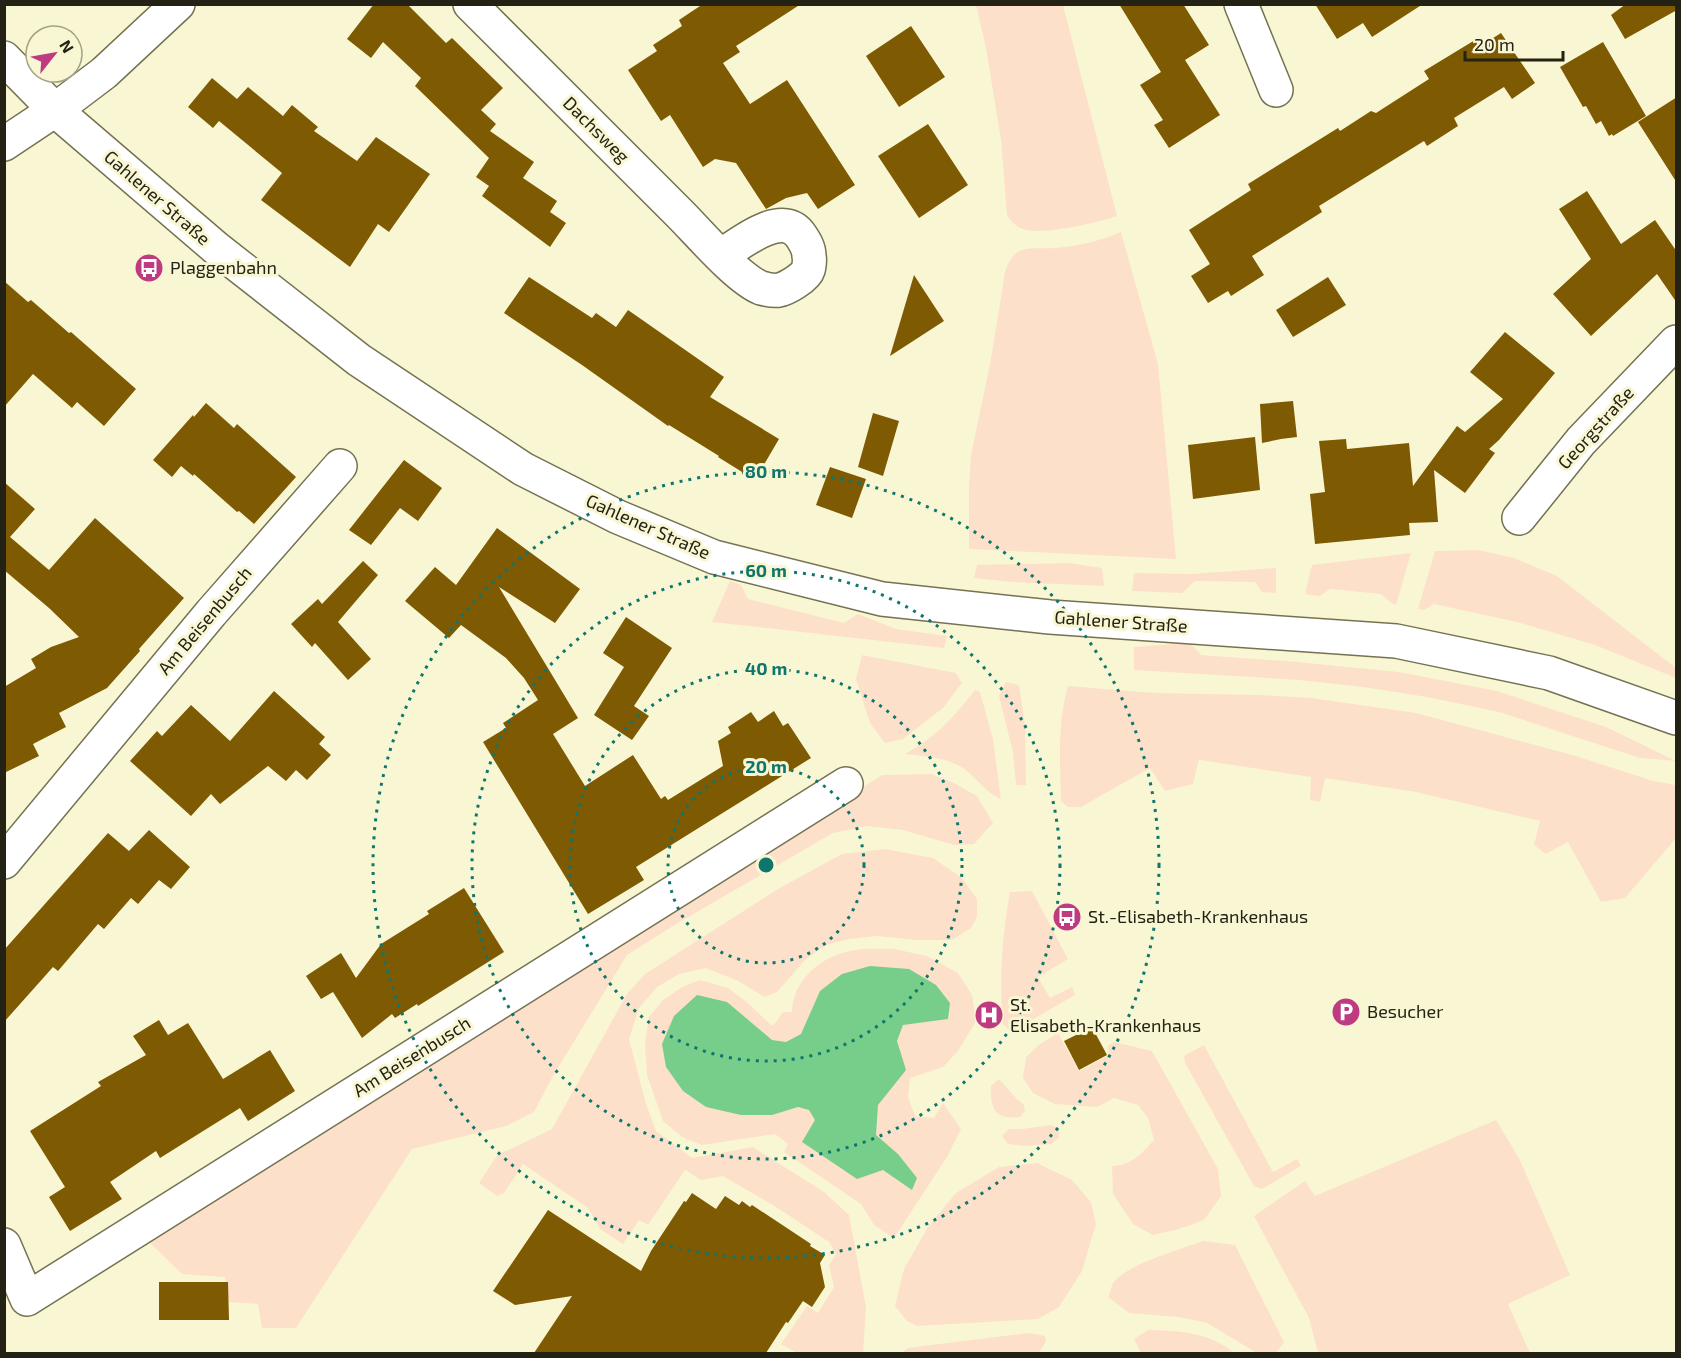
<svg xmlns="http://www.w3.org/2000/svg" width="1681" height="1358" viewBox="0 0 1681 1358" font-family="'Exo 2',sans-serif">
<rect width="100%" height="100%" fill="#f9f7d3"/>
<path fill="#fde0ca" d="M 976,5 L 1063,5 L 1117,216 C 1097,223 1038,237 1020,228 C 1014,225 1010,220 1007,215 L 1001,140 L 986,48 Z
M 1121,232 L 1158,364 L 1176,559 L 969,549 L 969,487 L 971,455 L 991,359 L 1005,272 C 1008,262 1012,254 1022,250 C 1032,247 1045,249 1056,248 C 1077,246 1101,241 1121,232 Z
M 1478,550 L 1514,558 L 1557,576 L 1676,668 L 1676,678 L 1595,645 L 1521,623 L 1434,604 L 1424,610 L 1418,609 L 1435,551 Z
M 1411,553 L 1396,605 L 1390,602 L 1381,594 L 1330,589 L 1320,596 L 1305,594 L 1312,565 Z
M 1069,563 L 1102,568 L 1104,586 L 1012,582 L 974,578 L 977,565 Z
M 1276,568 L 1276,593 L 1262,592 L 1255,582 L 1195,581 L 1182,593 L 1132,591 L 1134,573 L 1192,574 Z
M 730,581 L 741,585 L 748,599 L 844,623 L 858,614 L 896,629 L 947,636 L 944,648 L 712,622 Z
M 1190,643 L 1201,655 L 1297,662 L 1399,672 L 1497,691 L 1606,727 L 1676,761 L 1640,758 L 1499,712 L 1427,697 L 1363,687 L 1299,680 L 1134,670 L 1134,647 Z
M 862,655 L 956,673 L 962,683 L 943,708 L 903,739 L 885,743 L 870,723 L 856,679 Z
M 1006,682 L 1019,685 L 1025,725 L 1026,785 L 1016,785 L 1013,752 L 999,696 Z
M 1068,686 L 1154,693 L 1261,695 L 1311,698 L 1416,713 L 1576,756 L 1653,781 L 1676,785 L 1676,838 L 1625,898 L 1601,902 L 1568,842 L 1546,854 L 1534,845 L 1540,821 L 1416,792 L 1325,778 L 1320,802 L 1310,800 L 1311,777 L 1200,760 L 1199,759 L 1193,784 L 1165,791 L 1150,768 L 1081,807 L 1068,807 L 1061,801 C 1060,762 1057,724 1068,686 Z
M 975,690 L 980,692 L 993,739 L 1001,799 C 988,794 979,781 968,772 C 951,757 926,757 905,754 C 936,737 953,718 975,690 Z
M 931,774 L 954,783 L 977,796 L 993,823 L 974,844 L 954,845 L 903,830 L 866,826 L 833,833 L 673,926 L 627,955 L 553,1076 L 534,1112 L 506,1126 L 412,1149 L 296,1328 L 262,1328 L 258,1304 L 229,1302 L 225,1277 L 182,1274 L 149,1242 L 564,982 L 882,775 Z
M 885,849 L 933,858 L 962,878 L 977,899 L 977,917 L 971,928 L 952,940 L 916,940 L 877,936 L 849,939 L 826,945 L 805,960 L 777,992 L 765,997 L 738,981 L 706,968 L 679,974 L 657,987 L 639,1008 L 629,1039 L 646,1104 L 656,1131 L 692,1158 L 753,1147 L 824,1192 L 849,1215 L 866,1307 L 863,1353 L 797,1353 L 781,1344 L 807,1306 L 818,1313 L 834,1287 L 829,1265 L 836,1254 L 829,1242 L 776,1207 L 723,1176 L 701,1180 L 685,1170 L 648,1225 L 639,1220 L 623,1244 L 600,1229 L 588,1208 L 523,1164 L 504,1193 L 497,1196 L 479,1183 L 498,1154 L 511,1149 L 552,1129 L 627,994 L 645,974 L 778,889 L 842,854 Z
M 1032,891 L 1068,959 L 1038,977 L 1050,998 L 1072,987 L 1075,995 L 1016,1029 L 1009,1030 L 1003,1024 C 999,979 1002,937 1010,892 Z
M 894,949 L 927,956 L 958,973 L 972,995 L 976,1021 L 958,1051 L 943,1067 L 910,1078 L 908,1097 L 915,1116 L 934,1118 L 943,1103 L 961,1129 L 947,1157 L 894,1238 L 874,1225 L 861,1204 L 784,1152 L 788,1144 L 775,1134 L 702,1145 L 682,1137 L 663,1121 L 647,1075 L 645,1044 L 649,1017 L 663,1000 L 682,987 L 700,980 L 728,988 L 748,1003 L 772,1026 L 776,1022 L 783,1012 L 792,1012 C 793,978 823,955 855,950 C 867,948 881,949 894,949 Z
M 1058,1033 L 1079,1071 L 1109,1055 L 1108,1046 L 1114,1042 L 1152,1051 L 1218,1169 L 1221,1196 L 1204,1220 L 1179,1229 L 1153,1235 L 1133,1224 L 1113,1194 L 1112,1166 C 1132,1165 1141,1154 1154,1140 L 1148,1118 L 1138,1105 L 1114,1098 L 1097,1107 L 1055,1104 L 1033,1093 L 1023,1078 L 1026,1057 L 1040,1044 Z
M 1204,1045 L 1273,1172 L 1297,1159 L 1301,1166 L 1262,1189 L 1254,1186 L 1185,1063 L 1184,1056 Z
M 999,1079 L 1017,1099 L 1024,1105 L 1025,1111 L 1020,1117 C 995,1120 990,1109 991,1086 Z
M 1496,1120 L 1519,1158 L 1570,1275 L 1508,1304 L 1530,1353 L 1318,1353 L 1309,1318 L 1254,1216 L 1305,1181 L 1315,1196 Z
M 1051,1125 L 1059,1128 L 1059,1138 L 1051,1144 L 1024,1146 L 1008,1144 L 1002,1136 L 1009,1129 L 1022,1129 Z
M 1037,1163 L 1072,1180 L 1091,1202 L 1096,1224 L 1082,1271 L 1059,1307 L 1038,1319 L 917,1326 L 907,1321 L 895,1306 L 904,1269 L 928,1227 L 956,1193 L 999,1167 Z
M 1204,1241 L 1235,1245 L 1284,1342 L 1276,1353 L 1257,1353 L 1207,1323 L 1179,1317 L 1129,1313 L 1108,1297 C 1110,1293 1111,1287 1113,1283 C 1125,1265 1183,1248 1204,1241 Z
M 1148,1330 C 1177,1330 1212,1333 1234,1353 L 1141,1353 L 1134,1339 Z
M 1029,1333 L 1045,1336 L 1046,1341 L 1039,1353 L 902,1353 L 907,1348 Z"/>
<path fill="#77cd8a" d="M 870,966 L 909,969 L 936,985 L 950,1003 L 948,1019 L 903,1025 L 897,1041 L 906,1070 L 878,1105 L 876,1135 L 898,1154 L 917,1178 L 912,1190 L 883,1170 L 857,1179 L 802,1142 L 815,1120 L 809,1110 L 798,1107 L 772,1115 L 741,1115 L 706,1107 L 683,1091 L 666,1067 L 662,1044 L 674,1016 L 697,995 L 727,1002 L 772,1040 L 786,1042 L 801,1034 L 820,991 L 842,974 Z"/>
<path fill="#7e5a02" d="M 374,4 L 407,4 L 446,43 L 452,38 L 503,88 L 481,110 L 496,124 L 490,131 L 534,162 L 523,178 L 557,201 L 550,212 L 566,223 L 550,247 L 482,196 L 489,186 L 476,177 L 489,158 L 415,86 L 421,78 L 383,42 L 371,58 L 347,39 Z
M 703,4 L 801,4 L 736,46 L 740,52 L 723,63 L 750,104 L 787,80 L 855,185 L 818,209 L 807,193 L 786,198 L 766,209 L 736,163 L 715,159 L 703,167 L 670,115 L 661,121 L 628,70 L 657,51 L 653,45 L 682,26 L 679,20 Z
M 1119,4 L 1183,4 L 1209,45 L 1185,60 L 1220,115 L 1169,148 L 1154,125 L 1163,120 L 1140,85 L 1161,72 Z
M 1315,4 L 1423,4 L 1372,37 L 1363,23 L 1337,39 Z
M 1626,4 L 1677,4 L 1677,10 L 1625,39 L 1611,15 Z
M 911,26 L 945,77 L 899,107 L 866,56 Z
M 1501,33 L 1535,83 L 1512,99 L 1504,87 L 1454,118 L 1458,126 L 1427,146 L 1424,141 L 1319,206 L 1322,212 L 1252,256 L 1264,275 L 1231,296 L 1228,291 L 1208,303 L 1191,276 L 1210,264 L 1189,230 L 1251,190 L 1248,184 L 1338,128 L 1340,131 L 1371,111 L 1376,113 L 1429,79 L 1424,71 L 1475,40 L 1479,47 Z
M 1603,42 L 1646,116 L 1613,136 L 1612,134 L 1609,136 L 1601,121 L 1596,124 L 1586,106 L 1583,107 L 1560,67 Z
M 212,78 L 237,99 L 248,87 L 283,116 L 292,105 L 318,127 L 314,131 L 357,161 L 376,137 L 430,174 L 389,232 L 378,224 L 350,267 L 261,200 L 282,173 L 219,121 L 213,128 L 188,107 Z
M 1677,97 L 1677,183 L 1638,122 Z
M 928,124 L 968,185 L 919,218 L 878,156 Z
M 1587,191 L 1621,244 L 1655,220 L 1677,252 L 1677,303 L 1657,274 L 1591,336 L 1553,294 L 1591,259 L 1559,209 Z
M 914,275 L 944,321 L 890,356 Z
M 529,277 L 592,318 L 596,313 L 616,327 L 628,310 L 724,377 L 710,397 L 779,439 L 755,480 L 718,457 L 719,456 L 669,425 L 668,426 L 582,365 L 504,313 Z
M 1328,277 L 1346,305 L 1293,337 L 1276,310 Z
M 4,281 L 28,302 L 31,300 L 69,333 L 71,332 L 136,389 L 104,426 L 77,402 L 72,408 L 33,374 L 4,407 Z
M 1505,332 L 1555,373 L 1499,440 L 1489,449 L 1495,453 L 1465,493 L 1434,470 L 1438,522 L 1409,523 L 1410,535 L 1315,544 L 1310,494 L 1325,492 L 1319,441 L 1346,439 L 1347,449 L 1409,443 L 1413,486 L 1457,426 L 1465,432 L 1503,399 L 1470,372 Z
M 1293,401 L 1297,437 L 1281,439 L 1262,443 L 1260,404 Z
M 206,403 L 234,428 L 237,424 L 296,477 L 254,524 L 239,511 L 237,512 L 194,474 L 193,476 L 181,466 L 172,477 L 153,460 L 193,415 L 194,417 Z
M 873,413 L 899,421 L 883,476 L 858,467 Z
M 1255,437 L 1260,490 L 1193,499 L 1188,445 Z
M 404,460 L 442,488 L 418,521 L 400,508 L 371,545 L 349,530 Z
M 830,467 L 866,479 L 852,518 L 816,505 Z
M 4,482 L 35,509 L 10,537 L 49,570 L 95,518 L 184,598 L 139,649 L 140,651 L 107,688 L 59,713 L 66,727 L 33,744 L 39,756 L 4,773 L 4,687 L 36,668 L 31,659 L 51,647 L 79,637 L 49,608 L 4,570 Z
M 497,528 L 580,589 L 555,623 L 499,587 L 578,718 L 553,734 L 585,786 L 633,755 L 661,799 L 665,796 L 668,800 L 723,766 L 718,741 L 731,733 L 728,727 L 751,712 L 758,722 L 774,711 L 783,726 L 788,723 L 811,758 L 636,867 L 644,880 L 588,914 L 483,742 L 506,728 L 503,723 L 538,700 L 524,678 L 506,658 L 461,625 L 449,638 L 405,601 L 435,567 L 456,585 Z
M 363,561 L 378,575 L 338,622 L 371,659 L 348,680 L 315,643 L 312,647 L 291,624 L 318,599 L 322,604 Z
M 626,617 L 672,648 L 634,706 L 649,716 L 632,740 L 594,715 L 624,667 L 603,653 Z
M 274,691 L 325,737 L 319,744 L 331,755 L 307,780 L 296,770 L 286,781 L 268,766 L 220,804 L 211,794 L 191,816 L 130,761 L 157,731 L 162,736 L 191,705 L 230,741 Z
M 149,830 L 190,867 L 171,889 L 159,880 L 138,904 L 131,898 L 104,929 L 98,924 L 58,971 L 53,967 L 4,1022 L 4,950 L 108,833 L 129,851 Z
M 464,888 L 504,952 L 418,1006 L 417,1004 L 395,1018 L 392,1014 L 362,1038 L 333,992 L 321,999 L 306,976 L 341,953 L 356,978 L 381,944 L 429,914 L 427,911 Z
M 159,1020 L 168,1035 L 188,1023 L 223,1079 L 270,1050 L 295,1091 L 248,1121 L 240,1108 L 160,1158 L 156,1151 L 110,1182 L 122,1199 L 70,1231 L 49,1197 L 65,1187 L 30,1131 L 101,1086 L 98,1082 L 146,1055 L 133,1036 Z
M 1092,1027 L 1107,1055 L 1079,1070 L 1064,1041 Z
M 692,1193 L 716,1209 L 725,1196 L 739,1205 L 742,1201 L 750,1207 L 752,1205 L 811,1244 L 810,1246 L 825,1255 L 820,1263 L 825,1287 L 812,1307 L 803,1301 L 788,1323 L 786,1322 L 766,1353 L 534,1353 L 572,1296 L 515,1305 L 493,1291 L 548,1210 L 641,1271 L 651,1251 L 684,1201 L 686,1202 Z
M 159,1282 L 228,1282 L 229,1320 L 159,1320 Z"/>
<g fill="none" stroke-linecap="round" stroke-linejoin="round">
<g stroke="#747252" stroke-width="36">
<path id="minor" d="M 470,4 C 540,74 610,144 680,214 C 699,233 737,278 761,288 C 765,289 774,291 779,290 C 786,289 806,277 808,270 C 809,267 810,260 809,256 C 809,248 805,242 801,236 C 783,208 739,244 721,256
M 1241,4 L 1276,90
M 4,144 L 55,110 L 104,73 L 178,4
M 1519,518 L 1581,441 L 1676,342
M 4,862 L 211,613 L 340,466
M 4,1245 L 27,1299 L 846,784"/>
</g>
<g stroke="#747252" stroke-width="36">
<path id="secondary" d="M 4,58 L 55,110 L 216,248 L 359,360 L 523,469 L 618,517 L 714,557 L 882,599 L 1050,617 L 1396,641 L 1549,673 L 1676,718"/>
</g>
<use href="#minor" stroke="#fff" stroke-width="33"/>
<use href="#secondary" stroke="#fff" stroke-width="33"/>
</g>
<g fill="none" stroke="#0f766e" stroke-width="3" stroke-dasharray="3 6">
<circle cx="766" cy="865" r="98"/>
<circle cx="766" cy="865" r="196"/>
<circle cx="766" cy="865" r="294"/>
<circle cx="766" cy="865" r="393"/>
</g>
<defs>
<g id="bus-disc" transform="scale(1.5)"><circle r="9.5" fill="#be3b82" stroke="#f9f7d3"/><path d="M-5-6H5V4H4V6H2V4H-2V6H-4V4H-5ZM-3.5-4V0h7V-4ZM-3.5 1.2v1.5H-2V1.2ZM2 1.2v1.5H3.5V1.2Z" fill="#fff"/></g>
<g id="parking-disc" transform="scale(1.5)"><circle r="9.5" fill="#be3b82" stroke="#f9f7d3"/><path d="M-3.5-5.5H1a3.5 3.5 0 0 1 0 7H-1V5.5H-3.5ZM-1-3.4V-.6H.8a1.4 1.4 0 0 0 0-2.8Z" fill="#fff"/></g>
<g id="hospital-disc" transform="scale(1.5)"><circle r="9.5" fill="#be3b82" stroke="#f9f7d3"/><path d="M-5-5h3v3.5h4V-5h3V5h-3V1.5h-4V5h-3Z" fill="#fff"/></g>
</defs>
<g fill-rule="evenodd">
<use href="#bus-disc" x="149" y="268"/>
<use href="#bus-disc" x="1067" y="917"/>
<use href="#parking-disc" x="1346" y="1012"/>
<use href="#hospital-disc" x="989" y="1015"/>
</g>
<g text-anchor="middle" stroke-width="6" stroke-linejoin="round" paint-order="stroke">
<g font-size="18" fill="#232215" stroke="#f9f7d3">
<text transform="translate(596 130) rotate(45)" y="6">Dachsweg</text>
<text transform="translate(157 198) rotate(41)" y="6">Gahlener Straße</text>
<text transform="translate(1596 428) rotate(-48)" y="6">Georgstraße</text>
<text transform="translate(648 527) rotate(24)" y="6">Gahlener Straße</text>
<text transform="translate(205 621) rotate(-50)" y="6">Am Beisenbusch</text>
<text transform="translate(1121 622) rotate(4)" y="6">Gahlener Straße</text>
<text transform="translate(412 1057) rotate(-32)" y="6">Am Beisenbusch</text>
</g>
<g font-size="18" fill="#232215" stroke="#f9f7d3" text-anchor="start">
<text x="170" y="274">Plaggenbahn</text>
<text x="1088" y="923">St.-Elisabeth-Krankenhaus</text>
<text x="1010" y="1011">St.<tspan x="1010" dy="21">Elisabeth-Krankenhaus</tspan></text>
<text x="1367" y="1018">Besucher</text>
</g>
</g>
<circle cx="766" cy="865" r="9" fill="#0f766e" stroke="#f9f7d3" stroke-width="3"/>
<g font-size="18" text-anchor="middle" font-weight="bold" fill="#0f766e" stroke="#f9f7d3" stroke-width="6" stroke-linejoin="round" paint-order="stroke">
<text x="766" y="478">80 m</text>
<text x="766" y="577">60 m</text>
<text x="766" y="675">40 m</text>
<text x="766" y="773">20 m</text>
</g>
<rect width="1681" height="1358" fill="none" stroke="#232215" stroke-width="12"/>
<g transform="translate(54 54) rotate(59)"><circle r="28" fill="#f9f7d3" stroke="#a3a287" stroke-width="1.5"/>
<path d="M0-4.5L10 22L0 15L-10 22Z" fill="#be3b82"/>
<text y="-9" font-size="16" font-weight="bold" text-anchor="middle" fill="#232215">N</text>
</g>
<path d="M1465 51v9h98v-9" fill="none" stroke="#232215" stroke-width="3"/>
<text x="1474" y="51" font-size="18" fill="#232215" stroke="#f9f7d3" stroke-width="4.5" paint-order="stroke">20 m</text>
</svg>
